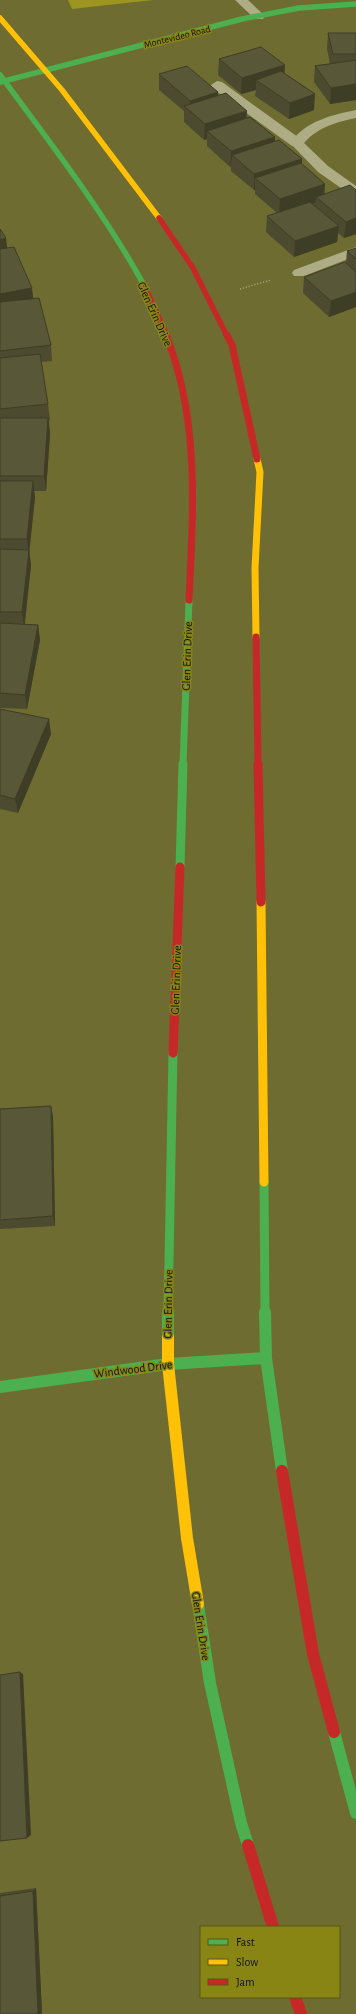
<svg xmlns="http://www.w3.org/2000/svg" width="356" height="2014" viewBox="0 0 356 2014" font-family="'Alegreya Sans',sans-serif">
<rect width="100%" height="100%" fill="#6e6c30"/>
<path fill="#9c9620" d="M 68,0 L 153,0 L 72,9 Z"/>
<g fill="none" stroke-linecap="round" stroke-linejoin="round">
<path stroke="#adac84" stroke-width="1.5" stroke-dasharray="1 2" stroke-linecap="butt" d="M 240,289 L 271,280"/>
<path fill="#adac84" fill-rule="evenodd" d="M 235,0 L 248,0 L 265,16 L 263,19 L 255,19 Z
M 217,81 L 222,82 L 302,140 L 304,143 L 302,146 L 292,146 L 212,88 L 211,85 Z
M 356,247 L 356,256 L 304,276 L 294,276 L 292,273 L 294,270 Z"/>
<path fill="#adac84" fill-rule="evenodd" d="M 356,110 L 356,118 C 337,122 318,127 304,143 L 328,166 L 356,186 L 356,196 L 351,195 L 318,172 L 290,143 C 306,121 331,115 356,110 Z"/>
<path stroke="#4caf50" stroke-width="5.5" d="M 0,75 C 51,144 104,212 145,287
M 0,82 L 242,19 L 299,8 L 356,4"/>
<path stroke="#4caf50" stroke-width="7" d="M 183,765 L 189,600"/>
<path stroke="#4caf50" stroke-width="9" d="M 180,867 L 183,764
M 264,1182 L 265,1313
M 168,1313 L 173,1053"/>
<path stroke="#4caf50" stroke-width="12" d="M 265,1312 L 266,1358 L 282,1471
M 168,1337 L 168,1312
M 0,1387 L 168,1364 L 266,1358
M 198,1604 L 210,1683 L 241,1823 L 248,1845
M 334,1732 L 356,1813"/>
<path stroke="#ffc107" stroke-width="5.5" d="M 0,18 L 62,90 L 159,218"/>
<path stroke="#ffc107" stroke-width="7" d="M 256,637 L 255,568 L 260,472 L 257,459"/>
<path stroke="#ffc107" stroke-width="9" d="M 261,902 L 264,1182"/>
<path stroke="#ffc107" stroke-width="12" d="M 168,1337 L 168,1364 L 187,1538 L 198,1604"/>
<path stroke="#c62828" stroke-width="5.5" d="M 159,218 L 193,268 L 227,336
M 145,287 L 167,336"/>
<path stroke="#c62828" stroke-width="7" d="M 166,335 C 200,419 193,512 189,600
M 227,335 L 232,345 L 257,459
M 256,637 L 258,765"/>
<path stroke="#c62828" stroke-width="9" d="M 258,764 L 261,902
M 173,1053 L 180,867"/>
<path stroke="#c62828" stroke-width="12" d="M 282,1471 L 313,1654 L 334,1732
M 248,1845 L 273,1927
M 295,1997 L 301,2014"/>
</g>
<path fill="#4c4b2f" d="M 328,33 L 356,33 L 356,100 L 330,104 L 314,82 L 315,66 L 330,64 L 327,49 Z
M 219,59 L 284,73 L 314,110 L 289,119 L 255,96 L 256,90 L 241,94 L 218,75 Z
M 159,74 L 218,96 L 247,118 L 275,137 L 274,141 L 302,159 L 302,164 L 324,194 L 356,190 L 356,234 L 344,238 L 338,233 L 337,242 L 294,257 L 266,232 L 267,216 L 277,213 L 255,194 L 255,190 L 254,190 L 231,171 L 231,166 L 230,167 L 207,146 L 207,139 L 204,140 L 184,122 L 184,111 L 159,90 Z
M 0,229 L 7,248 L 33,298 L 51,345 L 52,361 L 41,362 L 48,404 L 50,420 L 49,420 L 50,434 L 46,491 L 34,491 L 35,497 L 29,550 L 31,565 L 25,624 L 38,625 L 40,640 L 27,709 L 0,708 Z
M 356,248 L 356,307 L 329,317 L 303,293 L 304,277 L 346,263 L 347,251 Z
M 0,709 L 51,734 L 18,813 L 0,809 Z
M 51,1106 L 53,1117 L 55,1226 L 0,1229 L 0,1109 Z
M 36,1888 L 42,2014 L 0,2014 L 0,1893 Z"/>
<path fill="#3e3d26" d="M 285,65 L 284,81 L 256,80 L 256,90 L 241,94 L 242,78 Z
M 356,84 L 356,100 L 330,104 L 331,88 Z
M 218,92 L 218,108 L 190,112 L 190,101 Z
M 315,94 L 314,110 L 289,119 L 290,103 Z
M 247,111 L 246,127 L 207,131 L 207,139 L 204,140 L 205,124 Z
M 275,137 L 274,153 L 232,155 L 231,166 L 230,167 L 231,151 Z
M 302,159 L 301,175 L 255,178 L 255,190 L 254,190 L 254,174 Z
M 325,184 L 324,200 L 316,197 L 316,202 L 279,215 L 280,199 Z
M 356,218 L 356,234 L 344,238 L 346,222 Z
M 339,226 L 337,242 L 294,257 L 295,241 Z
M 6,238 L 8,254 L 0,256 L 0,240 Z
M 32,288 L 34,304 L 0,310 L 0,294 Z
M 356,292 L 356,307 L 329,317 L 331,301 Z
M 48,418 L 50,434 L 46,491 L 44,476 Z
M 33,481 L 35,497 L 29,555 L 27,539 Z
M 29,550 L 31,565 L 24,627 L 22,612 Z
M 38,625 L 40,640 L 27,709 L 25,695 Z
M 49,719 L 51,734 L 18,813 L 15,799 Z
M 51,1106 L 53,1117 L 55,1226 L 53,1216 Z
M 20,1672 L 23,1674 L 31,1835 L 27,1838 Z
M 36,1888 L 42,2014 L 38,2014 L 33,1891 Z"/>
<path fill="#585737" stroke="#3e3d26" d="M 328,33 L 356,33 L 356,54 L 333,54 Z
M 261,47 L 285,65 L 242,78 L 219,59 Z
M 356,60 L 356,84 L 331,88 L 315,66 Z
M 187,66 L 218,92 L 190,101 L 159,74 Z
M 281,71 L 315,94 L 290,103 L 256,80 Z
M 226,93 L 247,111 L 205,124 L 184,106 Z
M 250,117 L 275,137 L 231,151 L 207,131 Z
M 279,140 L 302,159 L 254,174 L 232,155 Z
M 301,163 L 325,184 L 280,199 L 255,178 Z
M 350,185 L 356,190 L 356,218 L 346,222 L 316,197 Z
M 310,202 L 339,226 L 295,241 L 267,216 Z
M 0,229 L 6,238 L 0,240 Z
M 14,247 L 32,288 L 0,294 L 0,249 Z
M 356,248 L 356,259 L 347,251 Z
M 345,262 L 356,272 L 356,292 L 331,301 L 304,277 Z
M 39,298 L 51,345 L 0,351 L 0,302 Z
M 40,354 L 48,404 L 0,409 L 0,358 Z
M 0,418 L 48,418 L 44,476 L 0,476 Z
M 0,481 L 33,481 L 27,539 L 0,539 Z
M 0,549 L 29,550 L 22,612 L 0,612 Z
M 0,623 L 38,625 L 25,695 L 0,693 Z
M 0,709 L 49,719 L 15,799 L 0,795 Z
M 51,1106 L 53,1216 L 0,1220 L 0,1109 Z
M 20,1672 L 27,1838 L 0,1841 L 0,1675 Z
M 33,1891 L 38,2014 L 0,2014 L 0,1896 Z"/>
<g text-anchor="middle" stroke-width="3" stroke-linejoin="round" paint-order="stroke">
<g font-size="10" fill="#111" stroke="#898515">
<text transform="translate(177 36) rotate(-14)" y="4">Montevideo Road</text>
</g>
<g font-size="12" fill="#111" stroke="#898515">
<text transform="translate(155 314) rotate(66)" y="4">Glen Erin Drive</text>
<text transform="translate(187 656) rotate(-88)" y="4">Glen Erin Drive</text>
<text transform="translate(176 980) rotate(-88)" y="4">Glen Erin Drive</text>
<text transform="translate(168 1304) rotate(-89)" y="4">Glen Erin Drive</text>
<text transform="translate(133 1369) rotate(-7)" y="4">Windwood Drive</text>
<text transform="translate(201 1626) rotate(81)" y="4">Glen Erin Drive</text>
</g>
</g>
<rect x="200" y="1926" width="140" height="72" fill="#898515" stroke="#595713"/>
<rect x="208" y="1939" width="20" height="6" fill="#4caf50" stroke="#595713"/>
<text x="236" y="1946" font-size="12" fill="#111111">Fast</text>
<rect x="208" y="1959" width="20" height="6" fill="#ffc107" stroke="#595713"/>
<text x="236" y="1966" font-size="12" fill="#111111">Slow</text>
<rect x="208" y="1979" width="20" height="6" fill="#c62828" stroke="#595713"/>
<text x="236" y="1986" font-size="12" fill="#111111">Jam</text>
</svg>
